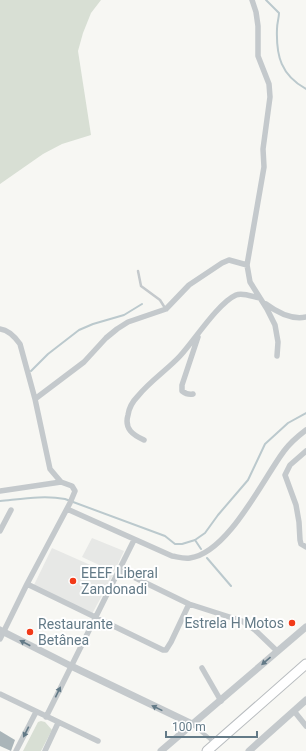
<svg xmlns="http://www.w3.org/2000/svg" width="306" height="751" viewBox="0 0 306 751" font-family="Roboto,sans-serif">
<rect width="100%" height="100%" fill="#f7f7f3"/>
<path fill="#e7e8e6" d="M 92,538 L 124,551 L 114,572 L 82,557 Z
M 52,548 L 113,575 L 92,614 L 33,587 Z"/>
<path fill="#d8dfd4" d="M 0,0 L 101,0 L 91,13 L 83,33 L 78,51 L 91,135 L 62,144 L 43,154 L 0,184 Z
M 41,721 L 45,722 L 52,730 L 41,751 L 23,751 L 38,722 Z"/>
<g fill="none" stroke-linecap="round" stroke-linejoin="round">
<path stroke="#bbc9cd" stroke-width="2" d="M 266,0 L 279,13 C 279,18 277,23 277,29 C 276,56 281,75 306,89
M 31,371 L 48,354 L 79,330 L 93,324 L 124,315 L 142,304
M 0,501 C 21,499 44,495 65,499 L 165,536 L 175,544 L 182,544 L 195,540 L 205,533 L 218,515 L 248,480 L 265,444 L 288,423 L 306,413
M 195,540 L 201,549
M 207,558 L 231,586"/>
</g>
<path fill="#aab5b9" d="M 0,731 L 15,740 L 11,751 L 0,746 Z"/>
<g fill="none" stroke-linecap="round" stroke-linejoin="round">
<g stroke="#b8bcbf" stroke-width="11">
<path id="trunk" d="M 207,751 L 306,664"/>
</g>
<path stroke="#c4c9cc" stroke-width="2.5" d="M 138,271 L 141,286 L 160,300 L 165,308"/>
<path stroke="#c4c9cc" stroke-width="4" d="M 192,724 L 215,743"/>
<path stroke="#c4c9cc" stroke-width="5.5" d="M 252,0 L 256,12 L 258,26 L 258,56 L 269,84 L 270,97 L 263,149 L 264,167 L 247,265 L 250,282 L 267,309 L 275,325 L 278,342 L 277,356
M 266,304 C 278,313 291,320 306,317
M 0,329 C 9,330 15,337 20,344 L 35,399 L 50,469 L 61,482 L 72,486 L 75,491 L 70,503 L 27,584 L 0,639
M 193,394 C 189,395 186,394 182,391 L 182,385 L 198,337
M 35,399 L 84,362 L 106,338 L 117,329 L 128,322 L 166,309 L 189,285 L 222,263 L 229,260 L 247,265
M 144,440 C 133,435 124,429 128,415 C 129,408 133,401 138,396 C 150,381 167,370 180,356 C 194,341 218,303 236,295 C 243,292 253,297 260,298
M 306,451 L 290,465 L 285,475 L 296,505 L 299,522 L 300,540 L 301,544 L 306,547
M 0,491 L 61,482
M 67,509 L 172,556 C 178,557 184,559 190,558 C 228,553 263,479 284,451 C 290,443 298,436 306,430
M 0,531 L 11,510
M 119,570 L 189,604 L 242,621 L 255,630 L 277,651
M 27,584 L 163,650 L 166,650 L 171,642 L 189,604
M 202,668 L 221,701
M 0,694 L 98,741
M 294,711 L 306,726
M 46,717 L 134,540
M 16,751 L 36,712
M 45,751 L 58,723"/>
<path stroke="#c4c9cc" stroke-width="7" d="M 0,630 L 71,666 L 192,724
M 161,751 L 306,627
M 249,751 L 306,700"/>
<use href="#trunk" stroke="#fff" stroke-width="9"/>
</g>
<defs><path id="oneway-solid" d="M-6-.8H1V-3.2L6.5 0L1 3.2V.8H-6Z"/></defs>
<g fill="#637a87">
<use href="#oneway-solid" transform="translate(25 643) rotate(-153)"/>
<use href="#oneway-solid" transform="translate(266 661) rotate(139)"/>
<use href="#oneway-solid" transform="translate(58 692) rotate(-64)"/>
<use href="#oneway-solid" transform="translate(157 708) rotate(-154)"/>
<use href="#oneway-solid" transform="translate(26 732) rotate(117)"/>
</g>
<g fill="#f23a18" stroke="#fff" stroke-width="1.5">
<circle cx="73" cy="581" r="4"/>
<circle cx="292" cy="623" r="4"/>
<circle cx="30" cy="632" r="4"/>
</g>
<g text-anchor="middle" stroke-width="4" stroke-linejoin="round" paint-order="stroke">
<g font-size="14" fill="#637a87" stroke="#fff" text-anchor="start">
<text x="81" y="578">EEEF Liberal<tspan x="81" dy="16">Zandonadi</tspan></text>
<text x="284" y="628" text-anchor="end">Estrela H Motos</text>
<text x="38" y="629">Restaurante<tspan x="38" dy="16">Betânea</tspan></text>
</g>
</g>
<path d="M166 731v6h91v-6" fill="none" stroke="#637a87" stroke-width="2"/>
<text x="172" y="731" font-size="12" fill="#637a87" stroke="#ffffff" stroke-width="3" paint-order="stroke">100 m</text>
</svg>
